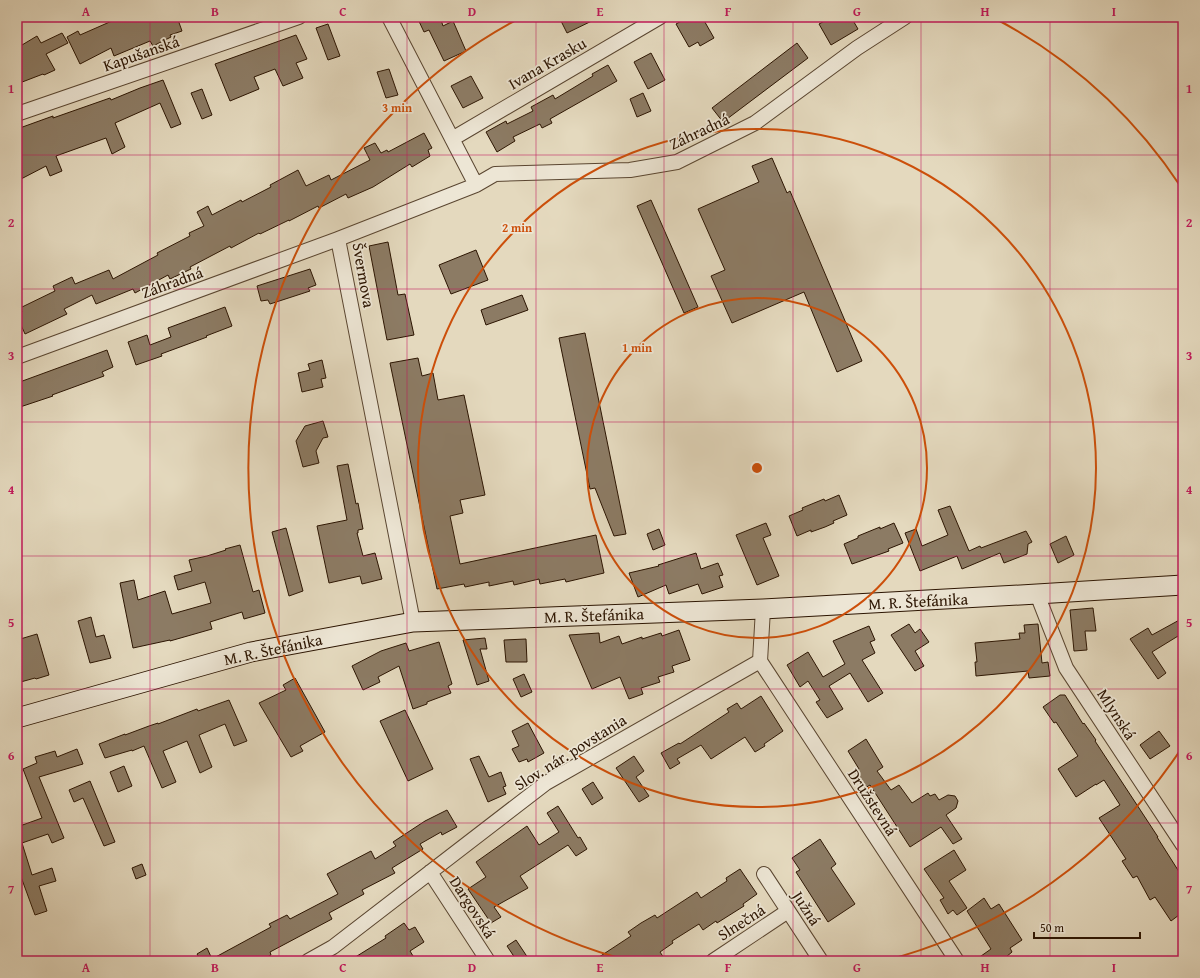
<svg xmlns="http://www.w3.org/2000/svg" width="1200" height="978" viewBox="0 0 1200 978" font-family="'Gentium Book Plus',serif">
<rect width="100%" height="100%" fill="#e4d9be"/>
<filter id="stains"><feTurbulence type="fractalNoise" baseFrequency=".005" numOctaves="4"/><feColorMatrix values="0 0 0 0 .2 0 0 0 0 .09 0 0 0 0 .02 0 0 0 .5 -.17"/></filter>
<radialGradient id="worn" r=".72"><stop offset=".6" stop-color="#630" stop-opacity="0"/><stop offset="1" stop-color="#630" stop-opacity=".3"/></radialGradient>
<path fill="#8c7b64" stroke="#2c1502" d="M 121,17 L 177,17 L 182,31 L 170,35 L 171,37 L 153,46 L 150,41 L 114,56 L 111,48 L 80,64 L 67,37 L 78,31 L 80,35 Z
M 417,17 L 440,17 L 443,26 L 453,21 L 466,51 L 444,61 L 429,30 L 424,32 Z
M 559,17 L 600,17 L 567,33 Z
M 689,17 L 702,17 L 714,38 L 700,46 L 698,42 L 689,47 L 676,24 Z
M 832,17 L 851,17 L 858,29 L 831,45 L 819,24 Z
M 328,24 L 340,56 L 328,60 L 316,28 Z
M 62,33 L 68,43 L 46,54 L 55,70 L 44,75 L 43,74 L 17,84 L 17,48 L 37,36 L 41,43 Z
M 296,35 L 307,59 L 296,63 L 303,78 L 283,86 L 275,69 L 254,77 L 259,89 L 230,101 L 215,64 Z
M 797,43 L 808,58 L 723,122 L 712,108 Z
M 651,53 L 665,80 L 648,89 L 634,62 Z
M 608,65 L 617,81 L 550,119 L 552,123 L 542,128 L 540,124 L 513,137 L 515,141 L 497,152 L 486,132 L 506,121 L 507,124 L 533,111 L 531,107 L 553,95 L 555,99 L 593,76 L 592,74 Z
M 389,69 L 398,95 L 386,98 L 377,72 Z
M 471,76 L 483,98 L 463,108 L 451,86 Z
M 163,80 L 181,124 L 171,128 L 160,103 L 115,123 L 125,147 L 112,154 L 106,138 L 56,156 L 62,171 L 50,176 L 46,166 L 21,179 L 17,172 L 17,129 L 53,116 L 53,118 L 110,98 L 111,100 L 140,88 Z
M 202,89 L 212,115 L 202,119 L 191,93 Z
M 643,93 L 651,111 L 637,117 L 630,99 Z
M 424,133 L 432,148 L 428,150 L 430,156 L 412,167 L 410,164 L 373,187 L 348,198 L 346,194 L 319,208 L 318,206 L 289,221 L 289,220 L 260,234 L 259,233 L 231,248 L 230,246 L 190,267 L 191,269 L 170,279 L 168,275 L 135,293 L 133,289 L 96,304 L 92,295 L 64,309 L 67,314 L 25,334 L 17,316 L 17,315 L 22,312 L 20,308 L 55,291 L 53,286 L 72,277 L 75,284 L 109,270 L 113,279 L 158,255 L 157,253 L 190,236 L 189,233 L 204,226 L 197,212 L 208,206 L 212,215 L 241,200 L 242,202 L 271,187 L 270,185 L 298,170 L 306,186 L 329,175 L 331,180 L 370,160 L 364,148 L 375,143 L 381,153 L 387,150 L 388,152 Z
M 772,158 L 787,193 L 790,191 L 862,361 L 837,372 L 804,292 L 732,323 L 711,276 L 725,270 L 698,209 L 759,182 L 752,166 Z
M 651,200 L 698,307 L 684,313 L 637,206 Z
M 388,242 L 398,295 L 405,294 L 414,335 L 387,340 L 369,246 Z
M 476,250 L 488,280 L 451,294 L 439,265 Z
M 310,269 L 316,285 L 308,288 L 310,291 L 270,304 L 268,300 L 261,301 L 257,286 Z
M 522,295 L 528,310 L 486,325 L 481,310 Z
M 225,307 L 232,326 L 206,336 L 207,337 L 161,354 L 162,356 L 136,365 L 128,342 L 147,335 L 150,345 L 171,337 L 168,328 Z
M 585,333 L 626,534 L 614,536 L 595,488 L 590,489 L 559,338 Z
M 107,350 L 113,367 L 102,372 L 104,376 L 52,395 L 53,396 L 17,408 L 17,383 Z
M 418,358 L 422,376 L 433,373 L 438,400 L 464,395 L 485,495 L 460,500 L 463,513 L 450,516 L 460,564 L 596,535 L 604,573 L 566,582 L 565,579 L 540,584 L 539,579 L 514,585 L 513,581 L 489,586 L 489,582 L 465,587 L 464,584 L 437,589 L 390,363 Z
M 322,360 L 326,378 L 321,379 L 323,387 L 302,392 L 298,373 L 310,370 L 308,364 Z
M 323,421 L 328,437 L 323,438 L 316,451 L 319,463 L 303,467 L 296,441 L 305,426 Z
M 348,464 L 356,504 L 358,503 L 363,529 L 358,530 L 358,533 L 357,533 L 363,556 L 375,553 L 382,579 L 362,584 L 360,576 L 329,583 L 317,526 L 347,520 L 337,466 Z
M 839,495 L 847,515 L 833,521 L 834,523 L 825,527 L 811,532 L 811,530 L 797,536 L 789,516 L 803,510 L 802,508 L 824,499 L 825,501 Z
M 950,506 L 969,551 L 980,546 L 981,548 L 1026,531 L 1032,542 L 1028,544 L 1027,554 L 1004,563 L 1000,553 L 962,569 L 957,556 L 920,571 L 905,533 L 916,529 L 922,546 L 948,535 L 938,510 Z
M 766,523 L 771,535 L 763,538 L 779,576 L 757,585 L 736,535 Z
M 894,523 L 903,543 L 888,549 L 889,551 L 852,564 L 844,544 L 858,538 L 858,536 L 880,527 L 880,529 Z
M 286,528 L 303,591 L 289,596 L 272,532 Z
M 659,529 L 665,545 L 653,550 L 647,534 Z
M 1066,536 L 1074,555 L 1058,563 L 1050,544 Z
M 240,545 L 253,592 L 259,590 L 265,613 L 244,619 L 242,612 L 210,622 L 212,629 L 170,641 L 170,640 L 133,648 L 120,583 L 134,580 L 138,600 L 165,591 L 172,614 L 211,603 L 205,582 L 178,590 L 174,576 L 192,571 L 189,560 L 207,556 L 226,550 L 225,549 Z
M 696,553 L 701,569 L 718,563 L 723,575 L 719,576 L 723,587 L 702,594 L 698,584 L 669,594 L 666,585 L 638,597 L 629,573 L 659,566 L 658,565 Z
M 1093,608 L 1096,631 L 1085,631 L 1087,650 L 1074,651 L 1070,610 Z
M 91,617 L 96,637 L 104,635 L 111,658 L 90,663 L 78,621 Z
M 1183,618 L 1183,633 L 1152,652 L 1166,673 L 1158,679 L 1130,639 L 1148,628 L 1152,635 Z
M 909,624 L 915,633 L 920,629 L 929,642 L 915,651 L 924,666 L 915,671 L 891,635 Z
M 1038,624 L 1042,663 L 1048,662 L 1050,676 L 1029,678 L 1028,671 L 976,676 L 975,662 L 977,662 L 975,643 L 1020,639 L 1019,633 L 1025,633 L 1024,625 Z
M 869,626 L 875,640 L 870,642 L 875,653 L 862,660 L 883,693 L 868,702 L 850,673 L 829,686 L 843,709 L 827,718 L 816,702 L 820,700 L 808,681 L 800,687 L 787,665 L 808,652 L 823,677 L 845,664 L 833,641 Z
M 679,630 L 690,660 L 672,666 L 674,672 L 658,677 L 660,682 L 641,688 L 643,694 L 629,699 L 620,677 L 592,689 L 569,635 L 599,633 L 600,643 L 619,636 L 622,644 L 642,637 L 642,639 L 661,633 L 662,636 Z
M 37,634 L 49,675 L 36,679 L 35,678 L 17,683 L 17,640 Z
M 485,638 L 487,649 L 480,649 L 489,681 L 477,685 L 463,640 Z
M 526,639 L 527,662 L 506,662 L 504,640 Z
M 439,642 L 452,684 L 448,686 L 451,693 L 427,702 L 427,704 L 413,709 L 399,666 L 378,677 L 380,682 L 363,690 L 352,666 L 381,651 L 406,643 L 409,651 Z
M 524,674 L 532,692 L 521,697 L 513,679 Z
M 295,678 L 325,732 L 300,746 L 303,751 L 291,757 L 259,703 L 286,690 L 283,685 Z
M 1060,695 L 1065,695 L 1083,724 L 1084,723 L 1096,740 L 1095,741 L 1158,837 L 1157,837 L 1183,878 L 1183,912 L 1171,921 L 1155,897 L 1150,900 L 1137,876 L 1133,878 L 1122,861 L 1126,859 L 1099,818 L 1120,805 L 1104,780 L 1096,785 L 1096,784 L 1076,797 L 1058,769 L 1078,756 L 1056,722 L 1054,723 L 1043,707 Z
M 761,696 L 783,731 L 764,744 L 765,746 L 755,752 L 745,737 L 711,759 L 701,745 L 677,759 L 680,763 L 670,769 L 661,753 L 679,743 L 680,744 L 729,712 L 727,709 L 737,703 L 741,709 Z
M 229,700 L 247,741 L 234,746 L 225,724 L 199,735 L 212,767 L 200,773 L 187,741 L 163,751 L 176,782 L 162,788 L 144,746 L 132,751 L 132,750 L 105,758 L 99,744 L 125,734 L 125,735 L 149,726 L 158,723 L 158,724 L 197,709 L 198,711 Z
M 405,710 L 433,769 L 408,781 L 380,721 Z
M 528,723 L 544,753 L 528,762 L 527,759 L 519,762 L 512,749 L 519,746 L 512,731 Z
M 1159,731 L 1170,746 L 1150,759 L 1140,745 Z
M 866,739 L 883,767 L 877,771 L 891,790 L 899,785 L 912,803 L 928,793 L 930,796 L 935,794 L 939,800 L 948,795 L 955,796 L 958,801 L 956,808 L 946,815 L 962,839 L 953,844 L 941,827 L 910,847 L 870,785 L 865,788 L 855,772 L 859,769 L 848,751 Z
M 77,749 L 83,764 L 39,777 L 64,838 L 52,843 L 48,834 L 22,843 L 32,875 L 52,868 L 56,881 L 39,886 L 47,911 L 35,915 L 17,866 L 17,827 L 42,818 L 23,769 L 37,763 L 35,757 L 55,751 L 57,757 Z
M 479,756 L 489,777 L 501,772 L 506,786 L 503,787 L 506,794 L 488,802 L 470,759 Z
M 634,756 L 644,771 L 636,777 L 649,796 L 639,802 L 616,768 Z
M 124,766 L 132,786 L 118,792 L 110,772 Z
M 90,781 L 115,842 L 104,846 L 83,798 L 74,802 L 69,790 Z
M 593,782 L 603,798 L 592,805 L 582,789 Z
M 558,806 L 578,838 L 580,837 L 587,849 L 576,856 L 568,845 L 520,876 L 528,888 L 494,907 L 501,917 L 491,923 L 468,889 L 486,877 L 476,862 L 527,826 L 539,845 L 559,832 L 547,813 Z
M 447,810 L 457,827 L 442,835 L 441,832 L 420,844 L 423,849 L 392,868 L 395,873 L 362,890 L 364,894 L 329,913 L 332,919 L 270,952 L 271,955 L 260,961 L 201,961 L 197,954 L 207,948 L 212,959 L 271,927 L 269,924 L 287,915 L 290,919 L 338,894 L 327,874 L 371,851 L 375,859 L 396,846 L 393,842 L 425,821 Z
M 820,839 L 836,864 L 831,868 L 855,904 L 828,922 L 796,872 L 800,870 L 792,858 Z
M 954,850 L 966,870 L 949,881 L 967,908 L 957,915 L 953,910 L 948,914 L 940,900 L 944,898 L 924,869 Z
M 142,864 L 146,875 L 136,879 L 132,868 Z
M 740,869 L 757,894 L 743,904 L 744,906 L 717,923 L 716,921 L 703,930 L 699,924 L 672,941 L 673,943 L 660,952 L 666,961 L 593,961 L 631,936 L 628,932 L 641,923 L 655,915 L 657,918 L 697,892 L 701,898 L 727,881 L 726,878 Z
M 984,898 L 991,909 L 999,904 L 1022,940 L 1010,948 L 1012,952 L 1006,957 L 1009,961 L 974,961 L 991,949 L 967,911 Z
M 404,923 L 409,930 L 415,927 L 424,942 L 410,951 L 416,961 L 349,961 L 386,938 L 385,936 Z
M 516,940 L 530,961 L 517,961 L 507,946 Z"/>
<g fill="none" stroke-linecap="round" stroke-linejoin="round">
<g stroke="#5a4631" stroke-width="16">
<path id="street" d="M 389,17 L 476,185 L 338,239 L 413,622
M 17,114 L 299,17
M 452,139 L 660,17
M 476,185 L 495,174 L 630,170 L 677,162 L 755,123 L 857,48 L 905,17
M 17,357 L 338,239
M 1037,594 L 1066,668 L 1183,845
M 760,661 L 957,961
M 760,661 L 763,609
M 430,872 L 488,961
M 764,874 L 821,961
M 308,961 L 333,947 L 546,783 L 760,661
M 713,961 L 788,911"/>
</g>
<g stroke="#2c1502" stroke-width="21">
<path id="secondary" d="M 17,718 L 251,652 L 413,622 L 763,609 L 1037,594 L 1183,585"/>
</g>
<use href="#street" stroke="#ede6d5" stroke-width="14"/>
<use href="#secondary" stroke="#ede6d5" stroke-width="19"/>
</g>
<path fill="none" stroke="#c2185b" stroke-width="1" stroke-opacity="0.55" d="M 150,17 L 150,961M 279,17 L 279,961M 407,17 L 407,961M 536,17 L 536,961M 664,17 L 664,961M 793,17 L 793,961M 921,17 L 921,961M 1050,17 L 1050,961M 17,155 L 1183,155M 17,289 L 1183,289M 17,422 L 1183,422M 17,556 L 1183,556M 17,689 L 1183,689M 17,823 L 1183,823"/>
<g fill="none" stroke="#cc4f0a" stroke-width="2">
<circle cx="757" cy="468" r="170"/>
<circle cx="757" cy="468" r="339"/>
<path d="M1181 749A509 509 0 0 1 884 961M630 961A509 509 0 0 1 518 19M996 19A509 509 0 0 1 1181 187"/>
</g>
<g text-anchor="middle" stroke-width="3.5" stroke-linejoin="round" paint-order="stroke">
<g font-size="16" fill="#2c1502" stroke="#ede6d5">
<text transform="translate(141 53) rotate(-19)" y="6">Kapušanská</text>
<text transform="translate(547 63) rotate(-30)" y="6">Ivana Krasku</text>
<text transform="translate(699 131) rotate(-25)" y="6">Záhradná</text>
<text transform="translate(364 275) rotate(80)" y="6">Švermova</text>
<text transform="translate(172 282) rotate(-20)" y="6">Záhradná</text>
<text transform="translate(918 601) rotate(-3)" y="6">M. R. Štefánika</text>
<text transform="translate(594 615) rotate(-2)" y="6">M. R. Štefánika</text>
<text transform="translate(273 649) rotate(-12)" y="6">M. R. Štefánika</text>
<text transform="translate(1117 714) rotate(57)" y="6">Mlynská</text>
<text transform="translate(570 752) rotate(-32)" y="6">Slov. nár. povstania</text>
<text transform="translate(873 802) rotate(57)" y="6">Družstevná</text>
<text transform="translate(473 907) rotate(57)" y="6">Dargovská</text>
<text transform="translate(807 908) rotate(57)" y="6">Južná</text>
<text transform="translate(741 922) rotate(-33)" y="6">Slnečná</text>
</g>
</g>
<circle cx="757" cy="468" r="6" fill="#cc4f0a" stroke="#ede6d5" stroke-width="2"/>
<g font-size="12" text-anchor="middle" font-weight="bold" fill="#cc4f0a" stroke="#ede6d5" stroke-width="3.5" stroke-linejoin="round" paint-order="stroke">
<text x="397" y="112">3 min</text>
<text x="517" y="232">2 min</text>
<text x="637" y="352">1 min</text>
</g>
<rect width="1200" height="978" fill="none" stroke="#e4d9be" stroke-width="44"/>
<path d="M1034 932v6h106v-6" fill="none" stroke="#2c1502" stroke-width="2"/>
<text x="1040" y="932" font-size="12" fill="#2c1502" stroke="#ede6d5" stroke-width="3" paint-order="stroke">50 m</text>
<rect x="22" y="22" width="1156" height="934" fill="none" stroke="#c2185b" stroke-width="1.5"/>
<g font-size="13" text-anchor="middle" font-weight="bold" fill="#c2185b">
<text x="86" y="16">A</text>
<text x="215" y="16">B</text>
<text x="343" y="16">C</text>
<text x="472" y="16">D</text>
<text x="600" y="16">E</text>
<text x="728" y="16">F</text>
<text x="857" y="16">G</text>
<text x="985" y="16">H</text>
<text x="1114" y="16">I</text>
<text x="11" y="93">1</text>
<text x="1189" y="93">1</text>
<text x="11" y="227">2</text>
<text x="1189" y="227">2</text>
<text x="11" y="360">3</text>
<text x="1189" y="360">3</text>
<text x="11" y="494">4</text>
<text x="1189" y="494">4</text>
<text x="11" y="627">5</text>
<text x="1189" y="627">5</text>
<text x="11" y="760">6</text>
<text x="1189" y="760">6</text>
<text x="11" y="894">7</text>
<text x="1189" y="894">7</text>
<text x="86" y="972">A</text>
<text x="215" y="972">B</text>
<text x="343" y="972">C</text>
<text x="472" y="972">D</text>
<text x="600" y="972">E</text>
<text x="728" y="972">F</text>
<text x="857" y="972">G</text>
<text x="985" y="972">H</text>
<text x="1114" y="972">I</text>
</g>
<rect width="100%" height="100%" filter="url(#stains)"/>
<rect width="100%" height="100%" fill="url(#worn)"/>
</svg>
